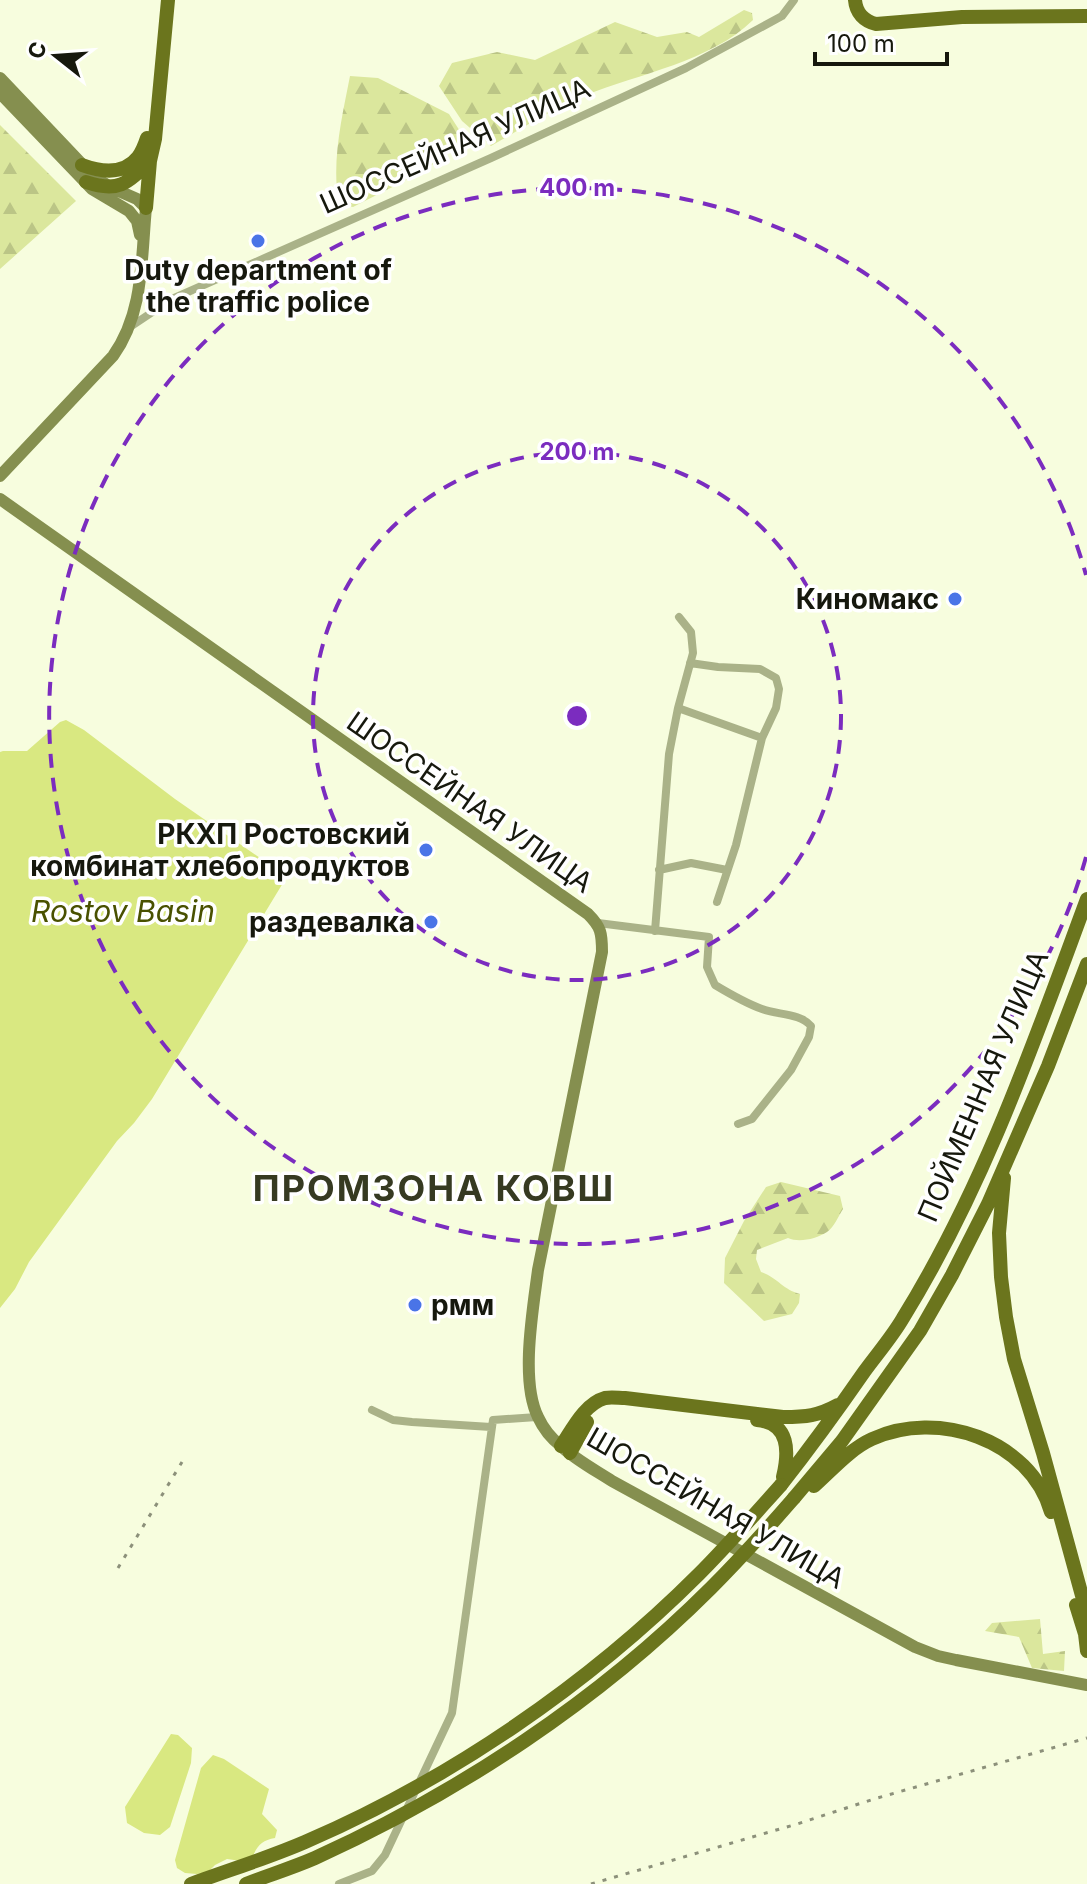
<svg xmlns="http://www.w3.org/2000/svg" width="1087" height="1884" viewBox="0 0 1087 1884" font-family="Inter,sans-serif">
<defs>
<pattern id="forest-firs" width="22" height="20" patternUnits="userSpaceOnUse" patternTransform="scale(2)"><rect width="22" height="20" fill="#dbe79d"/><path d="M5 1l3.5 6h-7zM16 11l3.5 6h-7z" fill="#bbc586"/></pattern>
</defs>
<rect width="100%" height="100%" fill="#f7fdde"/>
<path fill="url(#forest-firs)" d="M 744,10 L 752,13 L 753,20 C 710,62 640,73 584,96 C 552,109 521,129 491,146 L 462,121 L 439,86 L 452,63 L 497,52 L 535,60 L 615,22 L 657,37 L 687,32 L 699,37 Z
M 350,76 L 378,78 L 449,114 L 465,139 L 424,171 L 353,207 L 339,204 C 331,163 342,117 350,76 Z
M 0,125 L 76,201 L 0,269 Z
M 781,1182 L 840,1196 L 843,1209 C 838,1217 834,1227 827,1232 C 816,1239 799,1243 788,1238 L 757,1250 L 756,1259 L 761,1272 C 778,1278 783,1290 800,1294 L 799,1303 L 792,1314 L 764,1321 L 724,1283 L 725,1258 L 744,1221 L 766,1187 Z
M 1040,1619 L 1043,1654 L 1065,1651 L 1064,1671 L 1032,1668 L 1019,1637 L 985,1631 L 992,1623 Z"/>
<path fill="#d9e881" d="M 66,720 L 84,730 L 175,799 L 283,874 L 286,878 L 152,1099 L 134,1123 L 117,1141 L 29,1262 L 15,1289 L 0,1308 L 0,752 L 3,751 L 27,751 L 60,722 Z
M 171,1734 L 178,1735 L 192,1748 L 191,1763 L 170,1827 L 160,1835 L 144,1833 L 127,1823 L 125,1807 Z
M 213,1755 L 224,1759 L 269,1789 L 262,1814 L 277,1830 L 275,1838 C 262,1840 257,1846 252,1858 L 241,1861 L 227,1859 L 215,1865 L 208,1872 L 197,1874 L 185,1873 L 177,1868 L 175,1860 L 201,1768 Z"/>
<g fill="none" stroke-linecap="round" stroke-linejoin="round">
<path stroke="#aab288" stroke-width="8" d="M 130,327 L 172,299 L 491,158 L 686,68 L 782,16 L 794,0
M 690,663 L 718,667 L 760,669 L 776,678 L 779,689 L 776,708 L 762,738 L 736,845 L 717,902
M 678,708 L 762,738
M 659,870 L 691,863 L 727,870
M 598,923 L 709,937 L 707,967 L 715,985 C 730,994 745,1003 762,1009 C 777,1015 800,1013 811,1026 L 809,1037 L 791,1070 L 752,1119 L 738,1124
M 655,931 L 669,754 L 678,708 L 693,653 L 691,632 L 679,617
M 372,1410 L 393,1420 L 412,1422 L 491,1427
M 339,1884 L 372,1871 L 385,1855 L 452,1713 L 493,1420 L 537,1417"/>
<path stroke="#858f4f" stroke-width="12" d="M 0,78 L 93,176 L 112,188 L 137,199 L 146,208 C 141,259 144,313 113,356 L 0,476
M 0,93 L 92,189 L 129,211 L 137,221 L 140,235
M 0,499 L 588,914 C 601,927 602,933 602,952 L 538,1270 C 533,1309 520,1381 538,1417 C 543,1428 552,1439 561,1446 C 576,1460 595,1470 612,1481 L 915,1647 L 938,1656 L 956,1660 L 1087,1685"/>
<path stroke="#6b751d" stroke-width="14" d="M 855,0 C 856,13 864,21 876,24 L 962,17 L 1087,16
M 82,165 C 101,172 124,175 138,157 C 142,152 145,144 147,138
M 86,182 C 118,193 127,184 150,161
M 146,208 L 150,161 L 155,139 L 168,0
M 1004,1178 L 999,1233 L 1001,1277 L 1006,1317 L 1014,1359 L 1043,1453 L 1087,1614
M 757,1420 C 790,1423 789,1452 783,1477
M 561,1446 C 572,1430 584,1404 605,1398 C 611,1397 619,1398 625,1398 L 783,1417 C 806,1417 818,1416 838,1405
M 570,1453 L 587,1422
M 781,1485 C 810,1448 837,1411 864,1372 C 877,1354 892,1337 903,1318 C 984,1187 1034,1042 1087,899
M 814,1486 C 832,1470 850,1449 872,1439 C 937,1409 1030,1439 1051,1512
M 794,1498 L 842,1441 L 920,1331 L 952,1275 L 988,1204 L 1048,1066 L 1087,964
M 1076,1605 L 1085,1634 L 1087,1651"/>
<path stroke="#8c907a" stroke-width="3" stroke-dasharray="4 8" stroke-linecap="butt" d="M 118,1568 L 182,1462
M 591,1884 L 797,1824 L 874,1799 L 1087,1738"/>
<path stroke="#6b751d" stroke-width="14" d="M 191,1884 C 229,1870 268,1858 305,1842 C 449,1780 588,1685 699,1574 C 727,1546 754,1515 781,1485
M 246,1884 C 269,1875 292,1868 315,1858 C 460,1792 598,1701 711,1588 C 740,1559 767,1529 794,1498"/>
</g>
<g fill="none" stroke="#7b2cbf" stroke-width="4" stroke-dasharray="14 10">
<circle cx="577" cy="716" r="264"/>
<path d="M1086 857A528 528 0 1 1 1086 575"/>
</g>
<g fill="#4a74e7" stroke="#fff" stroke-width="3">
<circle cx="258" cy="241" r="8"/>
<circle cx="955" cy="599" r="8"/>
<circle cx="426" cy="850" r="8"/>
<circle cx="431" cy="922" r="8"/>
<circle cx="415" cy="1305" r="8"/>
</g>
<g text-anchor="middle" stroke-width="7" stroke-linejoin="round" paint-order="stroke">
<g font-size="28" fill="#16180d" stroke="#fff">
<text transform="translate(455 146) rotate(-24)" y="10">ШОССЕЙНАЯ УЛИЦА</text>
<text transform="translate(470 802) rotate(35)" y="10">ШОССЕЙНАЯ УЛИЦА</text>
<text transform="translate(983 1086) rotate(-67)" y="10">ПОЙМЕННАЯ УЛИЦА</text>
<text transform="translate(716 1508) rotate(30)" y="10">ШОССЕЙНАЯ УЛИЦА</text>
</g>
<g font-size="28" font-weight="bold" fill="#16180d" stroke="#fff" text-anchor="end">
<text x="258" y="280" text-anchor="middle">Duty department of<tspan x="258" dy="32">the traffic police</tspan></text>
<text x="939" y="609">Киномакс</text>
<text x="410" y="844">РКХП Ростовский<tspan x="410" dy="32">комбинат хлебопродуктов</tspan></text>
<text x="415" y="932">раздевалка</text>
<text x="431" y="1315" text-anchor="start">рмм</text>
</g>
<g font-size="30" font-style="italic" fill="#495100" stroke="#fff">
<text x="123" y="922">Rostov Basin</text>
</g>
<g font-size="36" font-weight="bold" letter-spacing="2" fill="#363a21" stroke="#fff">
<text x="434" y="1201">ПРОМЗОНА КОВШ</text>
</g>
</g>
<circle cx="577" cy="716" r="12" fill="#7b2cbf" stroke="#fff" stroke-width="4"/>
<g font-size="24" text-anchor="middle" font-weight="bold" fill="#7b2cbf" stroke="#fff" stroke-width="7" stroke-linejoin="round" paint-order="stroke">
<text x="577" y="196">400 m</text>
<text x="577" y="460">200 m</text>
</g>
<g transform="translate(56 56) rotate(287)" stroke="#ffffff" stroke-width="6" paint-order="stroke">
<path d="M0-6L14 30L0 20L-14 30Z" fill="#16180d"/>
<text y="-12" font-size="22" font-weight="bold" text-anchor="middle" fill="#16180d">С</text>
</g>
<path d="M815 52v12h132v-12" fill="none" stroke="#16180d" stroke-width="4"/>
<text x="827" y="52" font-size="24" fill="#16180d" stroke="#ffffff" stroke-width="6" paint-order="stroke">100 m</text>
</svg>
